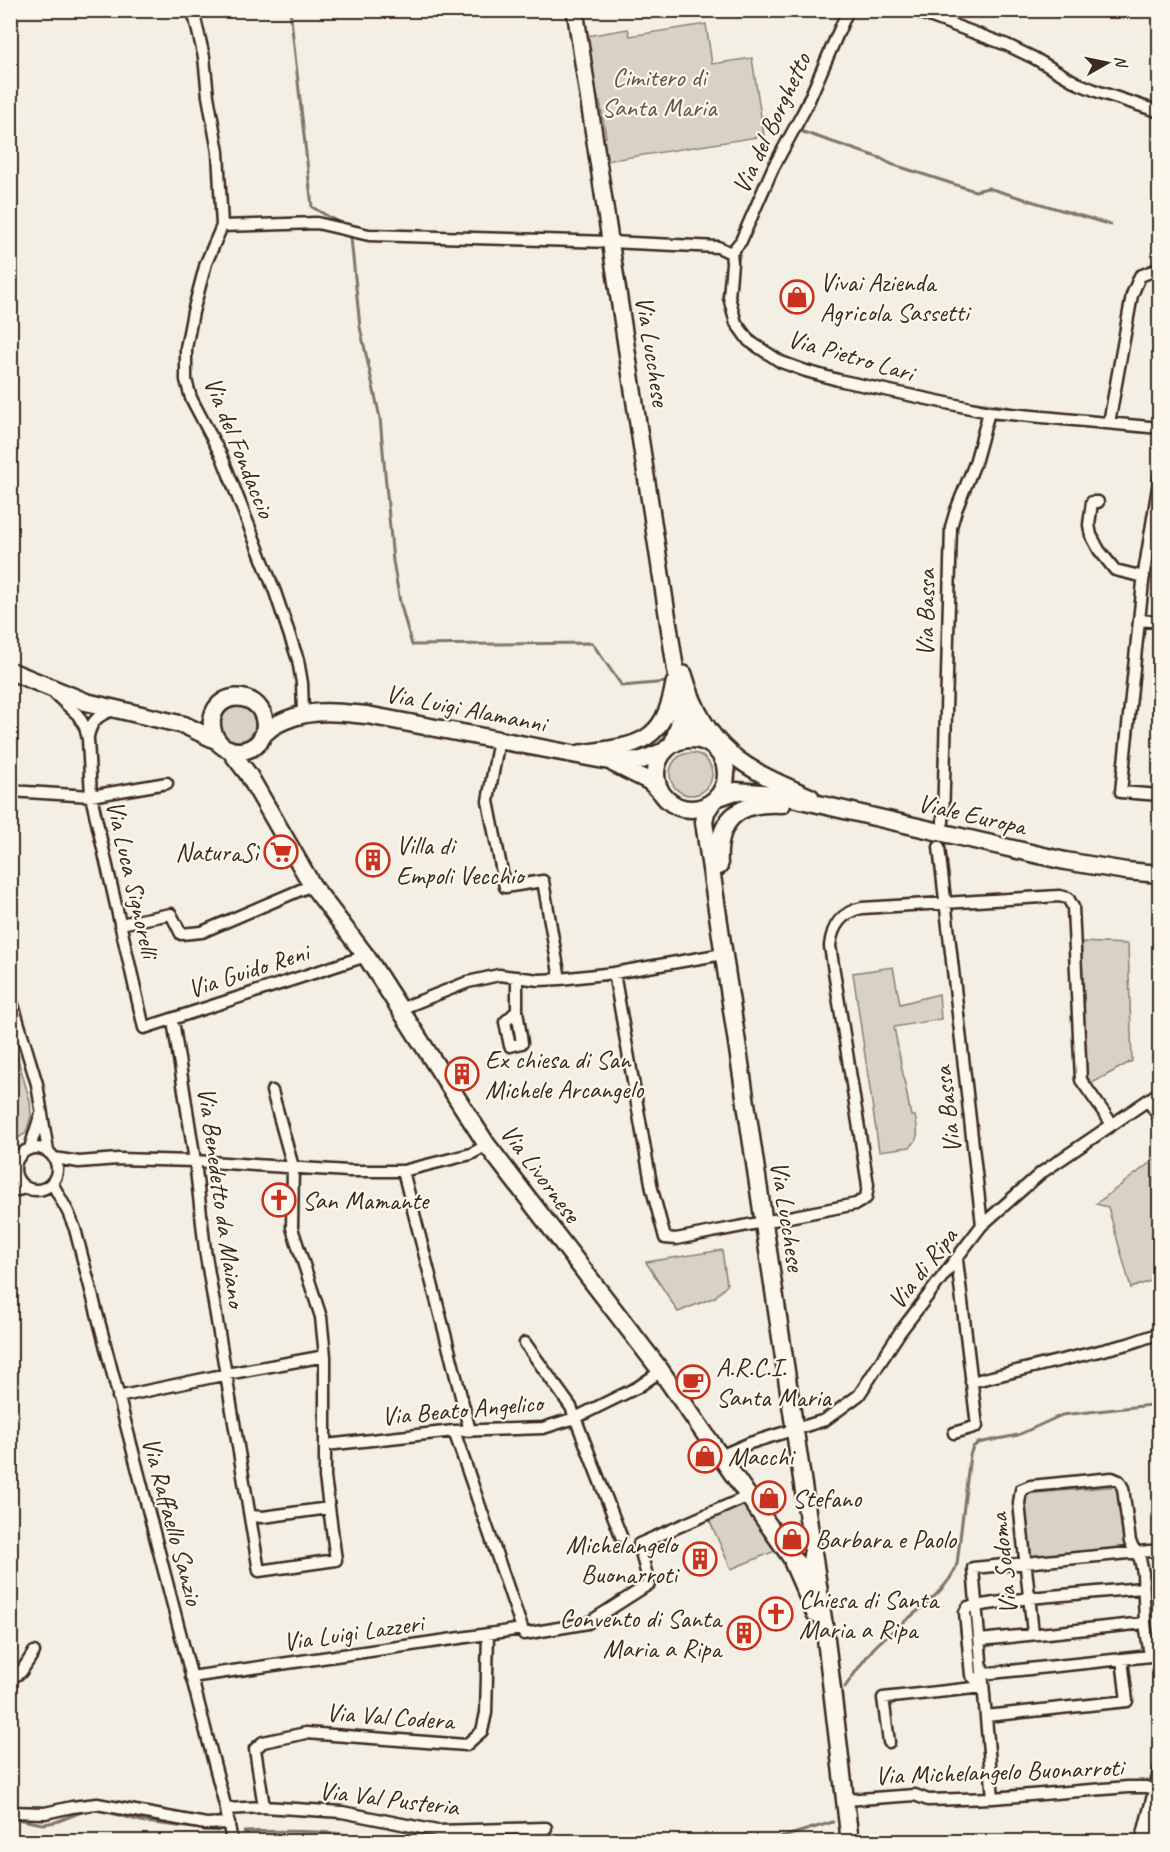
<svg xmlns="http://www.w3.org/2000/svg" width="1170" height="1852" viewBox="0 0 1170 1852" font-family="Caveat,sans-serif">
<rect width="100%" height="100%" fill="#f3efe4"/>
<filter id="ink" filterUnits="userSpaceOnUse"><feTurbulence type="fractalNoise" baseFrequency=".0167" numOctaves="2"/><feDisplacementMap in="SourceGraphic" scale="12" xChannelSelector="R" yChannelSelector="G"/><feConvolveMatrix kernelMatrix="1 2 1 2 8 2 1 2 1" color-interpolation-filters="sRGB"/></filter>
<g filter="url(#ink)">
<path fill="#d8d1c6" stroke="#8a7e72" stroke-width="1.5" d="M 706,24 L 712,64 L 752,58 L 764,136 L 606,161 L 603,138 L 606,137 L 600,102 L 597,102 L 586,36 L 628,29 L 630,36 Z
M221 724a17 17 0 1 1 34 0a17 17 0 1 1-34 0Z
M670 774a21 21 0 1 1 42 0a21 21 0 1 1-42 0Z
M 1080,942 L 1128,944 L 1132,1061 L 1092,1083 L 1085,1075 Z
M 893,967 L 900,1004 L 939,994 L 941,1019 L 894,1027 L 911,1116 L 915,1116 C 917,1127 921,1139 910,1147 L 879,1151 L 853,973 Z
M 10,1032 L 30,1101 L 31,1116 L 26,1133 L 15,1140 L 11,1140 Z
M 1159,1156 L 1159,1278 L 1131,1288 L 1108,1207 L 1096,1204 Z
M 722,1250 L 727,1285 L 715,1297 L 678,1312 L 646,1262 Z
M 1120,1486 L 1128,1548 L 1028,1557 L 1023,1499 L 1024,1494 Z
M 743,1503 L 775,1551 L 731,1569 L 709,1519 Z"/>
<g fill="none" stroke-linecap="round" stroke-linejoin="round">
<path stroke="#817468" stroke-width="3" d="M 290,10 L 312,207 L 343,225
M 791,125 L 842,10
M 797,130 L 880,158 L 891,164 L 975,191 L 988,188 L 1111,225
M 351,238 L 360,327 L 380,418 L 393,561 L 400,602 L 412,645 L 592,643 L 622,686 L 667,682
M 737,265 L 741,248
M 738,316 C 745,326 752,336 762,344 C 804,374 884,384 935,395
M 962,401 L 1008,407
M 845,1687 C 854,1674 863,1661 873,1649 C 895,1624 947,1597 957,1564 L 970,1455 L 973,1447 L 978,1443 L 1018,1435 L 1062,1415 L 1160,1404
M 96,1809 L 145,1822 L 218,1831
M 10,1818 L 43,1824 L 56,1822 L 84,1811
M 244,1832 C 290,1831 338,1829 382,1842
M 766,1842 L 833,1822"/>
<g stroke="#3b2a1e" stroke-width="15">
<path id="street" d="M 193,10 L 204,57 L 208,96 L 218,152 L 222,226 L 206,263 L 193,312 L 186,348 L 186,380 L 191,398 L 222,457 L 275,592 L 298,660 L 302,683 L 303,712
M 913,10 L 1007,45 L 1034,58 L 1077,83 L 1099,92 L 1160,112
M 222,226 L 317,223 L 369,235 L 610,242 L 718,247 L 731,253 L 732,263 L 729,297 L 736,323 L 749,341 L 781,362 L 806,371 L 838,380 L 989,412 L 1160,428
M 731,253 L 741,241 L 773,168 L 806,107 L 848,10
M 1109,423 L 1132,295 L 1140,276 L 1160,268
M 1160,475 L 1144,573 L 1121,792 L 1160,795
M 1098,502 L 1092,502 L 1089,525 L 1091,535 L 1099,550 L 1115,570 L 1144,577
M 1140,620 L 1160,622
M 55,694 L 78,715 L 85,727 L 88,739 L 91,796 L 144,1028 L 366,956
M 88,736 C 92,719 99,715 115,709
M 499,739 L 488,801 L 505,887 L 543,881 L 560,979
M 10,791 L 91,796 L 167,783
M 943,822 L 951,527 L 956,510 L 975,463 L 989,412
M 939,847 L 982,1225
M 120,924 L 171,914 L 181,934 L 202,932 L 312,885
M 614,973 L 652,1189 L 665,1238 L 676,1239 L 856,1204 L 866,1198 L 868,1185 L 830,946 C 832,926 842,912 862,908 L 1059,896 L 1068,898 L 1073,907 L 1081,1080 L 1112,1124
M 10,995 L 37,1084 L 48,1151
M 400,1009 L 468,982 L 499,975 L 539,980 L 560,979 L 614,973 L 723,954
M 517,1011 L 505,1022 L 510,1046 L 522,1043 L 517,1011 L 517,977
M 174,1027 L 195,1161 L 205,1250 L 259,1571 L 336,1560 L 325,1477 L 325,1356 L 321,1317 L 292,1228 L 293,1167 L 272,1091
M 1148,1100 L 1160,1119
M15 1169a21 21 0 1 1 42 0a21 21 0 1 1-42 0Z
M 30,1148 L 40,1116
M 54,1158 L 79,1162 L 118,1159 L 195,1161 L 348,1171 L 403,1171 L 471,1154 L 487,1145
M 403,1171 L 470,1431
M 52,1183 L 68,1212 L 75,1229 L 226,1809 L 232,1842
M 10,1192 L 26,1188
M 525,1343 L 571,1407 L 621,1536
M 971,1382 L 1128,1344 L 1160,1333
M 118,1397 L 227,1374 L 325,1356
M 454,1431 L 524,1634 L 588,1623 L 649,1584 L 639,1544 L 749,1496
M 954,1433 L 977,1426 L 957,1260
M 326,1445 L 454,1431 L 543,1428 L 575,1418 L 638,1387 L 661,1371
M 720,1456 L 750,1443 L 825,1420 L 859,1395 L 900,1332 L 982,1225 L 1041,1173 L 1160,1092
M 251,1516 L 263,1517 L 329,1508
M 1033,1633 L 1019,1503 L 1021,1490 L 1031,1486 L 1112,1478 L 1119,1481 L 1123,1488 L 1130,1542 L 1140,1559 L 1143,1573 L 1145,1623 L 1150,1656
M 980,1640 L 1145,1623
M 982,1674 L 1160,1655
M 191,1677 L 522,1629
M 10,1679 L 21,1672 L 34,1652
M 983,1687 L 971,1675 L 965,1612 L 968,1607 L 1029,1598 L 1142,1588
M 986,1716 L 1127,1701 L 1122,1659
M 889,1742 L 883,1698 L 983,1687
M 993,1798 L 973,1568 L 1160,1550
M 846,1800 L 915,1795 L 928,1800 L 993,1798 L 1128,1787 L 1146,1787 L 1154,1789
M 264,1807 L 255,1749 L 263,1742 L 306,1733 L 466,1745 L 482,1731 L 486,1713 L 488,1635
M 226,1809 L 264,1807 L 342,1812 L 437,1831 L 546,1828
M 10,1812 L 45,1813 L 72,1807 L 97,1804 L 206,1824 L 229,1823
M 1141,1842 L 1160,1768
M 1149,1842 L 1160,1800"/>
</g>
<g stroke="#3b2a1e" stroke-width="20">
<path id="secondary" d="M 575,10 L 680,699 L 690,727 L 702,741
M 684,674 C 706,750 743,768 811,797
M 672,744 L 679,723 L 680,708
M 580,753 C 634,746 664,746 674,683"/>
</g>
<g stroke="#3b2a1e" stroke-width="21">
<path id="primary" d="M 10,671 L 86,702 L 184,725 L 218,741
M 264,733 C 272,694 219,684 212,719 C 211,728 214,738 220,744 C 231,754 248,753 258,743 C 261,740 262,735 266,732 C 273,725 285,720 294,717 C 317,709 344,713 367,715 L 609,761 L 642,760 L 665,751
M656 774a35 35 0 1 1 70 0a35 35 0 1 1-70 0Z
M 229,749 L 248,774 L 312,885 L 366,956 L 487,1145 L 661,1371 L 790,1556 L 801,1568 L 806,1571 L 810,1568 L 812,1555
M 613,763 L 649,781 L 661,792
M 719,797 L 736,791 L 775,794 L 1065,861 L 1126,871 L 1160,874
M 712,803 L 706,812 L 704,822 L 826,1639 L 850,1842
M 719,866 C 716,821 736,801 782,804
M 793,1563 L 815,1613"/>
</g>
<use href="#street" stroke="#fbf7ec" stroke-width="10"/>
<use href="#secondary" stroke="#fbf7ec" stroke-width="15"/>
<use href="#primary" stroke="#fbf7ec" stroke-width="16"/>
</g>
</g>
<defs>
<g id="shop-ring" transform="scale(1.725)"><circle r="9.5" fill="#fbf7ec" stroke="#c8321e" stroke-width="1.5"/><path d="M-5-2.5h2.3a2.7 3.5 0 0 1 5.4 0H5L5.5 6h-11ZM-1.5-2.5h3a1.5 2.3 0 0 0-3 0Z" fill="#c8321e"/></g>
<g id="supermarket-ring" transform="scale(1.725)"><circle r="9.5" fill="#fbf7ec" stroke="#c8321e" stroke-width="1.5"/><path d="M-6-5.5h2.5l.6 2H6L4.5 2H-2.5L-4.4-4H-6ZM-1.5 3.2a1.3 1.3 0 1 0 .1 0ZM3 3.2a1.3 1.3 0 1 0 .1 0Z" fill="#c8321e"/></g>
<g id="building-ring" transform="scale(1.725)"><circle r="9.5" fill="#fbf7ec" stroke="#c8321e" stroke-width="1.5"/><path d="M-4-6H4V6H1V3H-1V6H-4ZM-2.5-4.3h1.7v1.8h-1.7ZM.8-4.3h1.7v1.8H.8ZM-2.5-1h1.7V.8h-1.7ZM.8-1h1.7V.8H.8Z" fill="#c8321e"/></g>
<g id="church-ring" transform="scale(1.725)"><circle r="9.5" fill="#fbf7ec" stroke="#c8321e" stroke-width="1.5"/><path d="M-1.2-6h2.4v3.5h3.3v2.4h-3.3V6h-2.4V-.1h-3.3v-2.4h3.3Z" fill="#c8321e"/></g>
<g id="cafe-ring" transform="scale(1.725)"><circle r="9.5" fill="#fbf7ec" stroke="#c8321e" stroke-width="1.5"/><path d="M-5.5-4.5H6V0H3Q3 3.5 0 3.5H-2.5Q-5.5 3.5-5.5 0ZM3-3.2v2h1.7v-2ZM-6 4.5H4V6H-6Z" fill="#c8321e"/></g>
</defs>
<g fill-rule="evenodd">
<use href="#shop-ring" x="797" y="297"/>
<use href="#supermarket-ring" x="281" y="852"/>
<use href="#building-ring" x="373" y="860"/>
<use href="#building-ring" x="462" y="1074"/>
<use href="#church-ring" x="279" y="1200"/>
<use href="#cafe-ring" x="693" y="1382"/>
<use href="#shop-ring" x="705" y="1456"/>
<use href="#shop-ring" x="769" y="1498"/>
<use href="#shop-ring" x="792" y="1539"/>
<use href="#building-ring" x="700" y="1559"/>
<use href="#church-ring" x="776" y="1614"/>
<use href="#building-ring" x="744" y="1633"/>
</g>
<g text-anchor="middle" stroke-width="4.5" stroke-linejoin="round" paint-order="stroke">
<g font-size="26" fill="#625448" stroke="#fbf7ec">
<text x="659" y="86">Cimitero di<tspan x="659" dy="30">Santa Maria</tspan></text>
</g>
<g font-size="26" fill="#3b2a1e" stroke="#fbf7ec">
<text transform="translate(771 123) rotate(-65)" y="9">Via del Borghetto</text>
<text transform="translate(653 351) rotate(81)" y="9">Via Lucchese</text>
<text transform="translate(851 355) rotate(16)" y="9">Via Pietro Lari</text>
<text transform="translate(240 447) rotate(68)" y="9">Via del Fondaccio</text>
<text transform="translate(925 613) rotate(-89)" y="9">Via Bassa</text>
<text transform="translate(466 708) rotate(11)" y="9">Via Luigi Alamanni</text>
<text transform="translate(972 814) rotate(13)" y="9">Viale Europa</text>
<text transform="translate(133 879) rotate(77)" y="9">Via Luca Signorelli</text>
<text transform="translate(248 970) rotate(-18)" y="9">Via Guido Reni</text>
<text transform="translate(947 1110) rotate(-97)" y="9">Via Bassa</text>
<text transform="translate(541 1173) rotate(53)" y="9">Via Livornese</text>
<text transform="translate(222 1197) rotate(82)" y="9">Via Benedetto da Maiano</text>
<text transform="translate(788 1216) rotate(81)" y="9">Via Lucchese</text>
<text transform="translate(922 1268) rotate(-52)" y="9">Via di Ripa</text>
<text transform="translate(462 1409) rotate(-5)" y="9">Via Beato Angelico</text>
<text transform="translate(173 1521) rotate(75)" y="9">Via Raffaello Sanzio</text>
<text transform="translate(1003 1564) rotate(-96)" y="9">Via Sodoma</text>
<text transform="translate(353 1632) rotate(-8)" y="9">Via Luigi Lazzeri</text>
<text transform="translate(390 1716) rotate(4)" y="9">Via Val Codera</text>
<text transform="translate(999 1771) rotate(-2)" y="9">Via Michelangelo Buonarroti</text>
<text transform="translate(389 1798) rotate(7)" y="9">Via Val Pusteria</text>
</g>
<g font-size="26" fill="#3b2a1e" stroke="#fbf7ec" text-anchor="start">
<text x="820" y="291">Vivai Azienda<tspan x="820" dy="30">Agricola Sassetti</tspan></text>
<text x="396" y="854">Villa di<tspan x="396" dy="30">Empoli Vecchio</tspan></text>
<text x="258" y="861" text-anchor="end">NaturaSì</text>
<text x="485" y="1068">Ex chiesa di San<tspan x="485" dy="30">Michele Arcangelo</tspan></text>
<text x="302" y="1209">San Mamante</text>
<text x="716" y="1376">A.R.C.I.<tspan x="716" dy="30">Santa Maria</tspan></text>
<text x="728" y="1465">Macchi</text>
<text x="792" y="1507">Stefano</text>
<text x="815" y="1548">Barbara e Paolo</text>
<text x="677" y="1553" text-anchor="end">Michelangelo<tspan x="677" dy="30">Buonarroti</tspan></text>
<text x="799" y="1608">Chiesa di Santa<tspan x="799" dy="30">Maria a Ripa</tspan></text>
<text x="721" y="1627" text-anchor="end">Convento di Santa<tspan x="721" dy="30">Maria a Ripa</tspan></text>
</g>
</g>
<rect width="1170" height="1852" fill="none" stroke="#fbf7ec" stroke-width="36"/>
<rect x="18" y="18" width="1134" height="1816" fill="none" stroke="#3b2a1e" stroke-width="2" filter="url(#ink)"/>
<g transform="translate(1107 63) rotate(81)" stroke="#fbf7ec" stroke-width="4.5" paint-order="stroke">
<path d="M0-4.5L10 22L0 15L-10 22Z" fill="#3b2a1e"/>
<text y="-9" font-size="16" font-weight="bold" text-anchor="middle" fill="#3b2a1e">N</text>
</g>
</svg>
